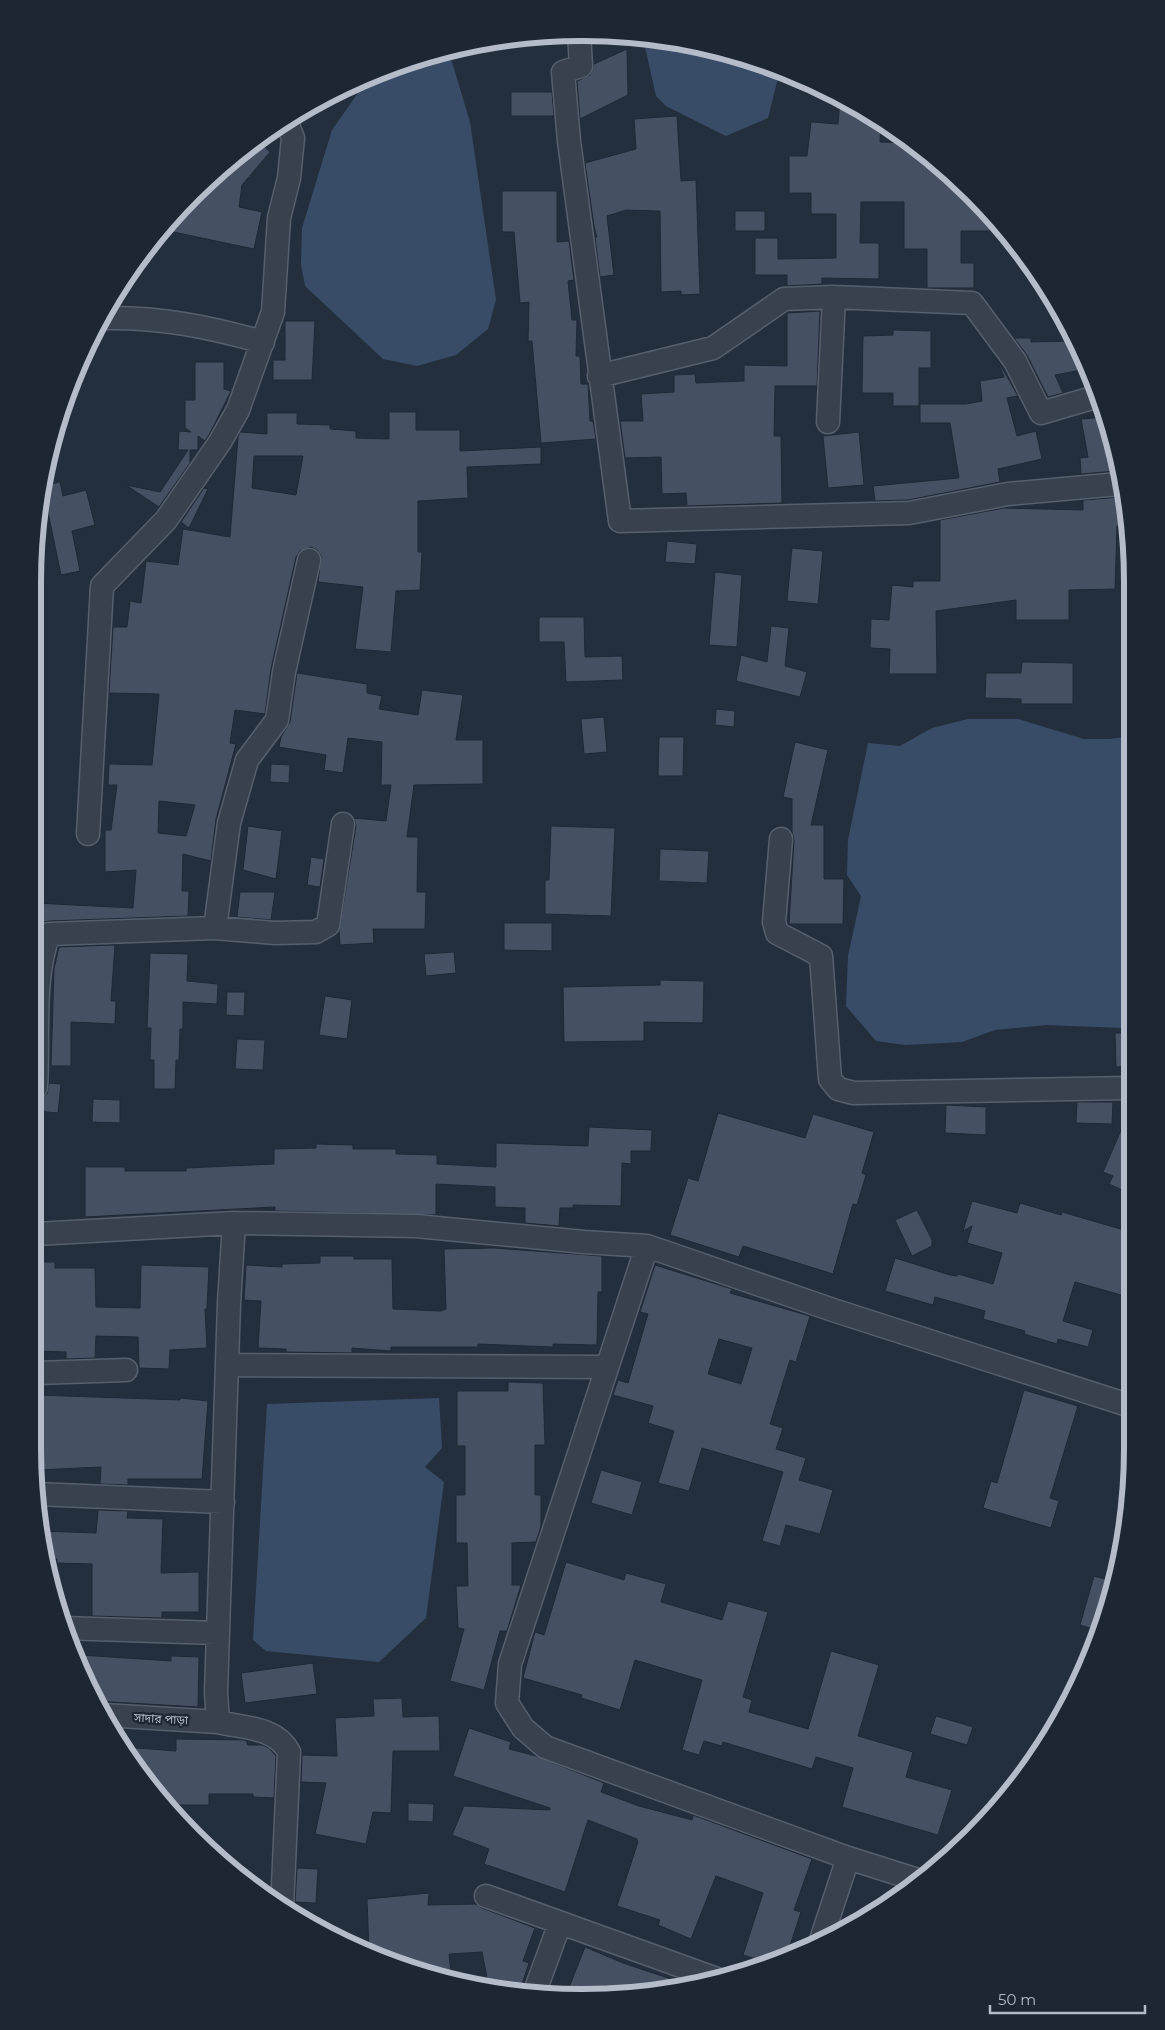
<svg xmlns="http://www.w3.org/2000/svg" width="1165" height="2030" viewBox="0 0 1165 2030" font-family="Montserrat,'Noto Sans Bengali',sans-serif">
<rect width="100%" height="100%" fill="#242f3e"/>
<path fill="#394c67" d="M 643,38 L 690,43 L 780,70 L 768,118 L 726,136 L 666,106 L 656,96 Z
M 443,53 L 452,62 L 470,122 L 496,300 L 488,329 L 456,355 L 417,366 L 383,359 L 305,286 L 301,264 L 302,228 L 332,130 L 358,93 L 376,73 Z
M 968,719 L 1018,719 L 1084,739 L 1110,739 L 1131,736 L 1131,1025 L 1123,1028 L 1046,1025 L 995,1030 L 962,1042 L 905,1045 L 876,1041 L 846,1006 L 848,956 L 861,896 L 847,875 L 848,840 L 868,743 L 900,746 L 932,728 Z
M 439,1398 L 442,1448 L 425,1467 L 444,1482 L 426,1618 L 379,1662 L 266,1651 L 253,1640 L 267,1404 Z"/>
<path fill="#455162" stroke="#1f2835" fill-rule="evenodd" d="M 627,49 L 628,95 L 580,119 L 577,81 L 590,75 L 594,64 Z
M 511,92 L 552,92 L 554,116 L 511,116 Z
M 840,99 L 881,121 L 880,142 L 910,143 L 972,194 L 1000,231 L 961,231 L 961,263 L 974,263 L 974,288 L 927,288 L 927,249 L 904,249 L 904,202 L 861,202 L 860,243 L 879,243 L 879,279 L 822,278 L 822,284 L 787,286 L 787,275 L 755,275 L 755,238 L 778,238 L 778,259 L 836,258 L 836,214 L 811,214 L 811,193 L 789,193 L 789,156 L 807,156 L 811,122 L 838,124 Z
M 677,116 L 681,181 L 696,180 L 700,294 L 681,295 L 681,291 L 661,292 L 660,211 L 626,210 L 607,216 L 614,275 L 600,277 L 595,237 L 597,237 L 594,226 L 585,163 L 636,149 L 634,119 Z
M 258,141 L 270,152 L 242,185 L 239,207 L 262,212 L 254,249 L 164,230 L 194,194 Z
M 502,191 L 557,191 L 557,242 L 569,241 L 574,280 L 568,281 L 572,320 L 577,320 L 576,356 L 580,356 L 581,384 L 588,384 L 590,421 L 593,421 L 596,439 L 541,443 L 532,341 L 528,341 L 529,302 L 520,303 L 514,232 L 502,232 Z
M 735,211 L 765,211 L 765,231 L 735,231 Z
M 820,311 L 817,386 L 775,386 L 774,436 L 781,436 L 782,503 L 687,506 L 686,493 L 662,494 L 661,457 L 625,458 L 620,421 L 643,421 L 641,394 L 674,392 L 674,375 L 695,374 L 696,383 L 744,381 L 744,365 L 787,366 L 787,313 Z
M 285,321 L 315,321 L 312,380 L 273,380 L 273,360 L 285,360 Z
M 893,330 L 931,331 L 931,368 L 919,368 L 919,406 L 893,406 L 893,393 L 862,393 L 863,336 L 893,335 Z
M 1014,338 L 1031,338 L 1031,342 L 1074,341 L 1087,369 L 1055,375 L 1063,393 L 1048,397 L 1027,355 Z
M 997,359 L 1018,396 L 1007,398 L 1017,436 L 1036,431 L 1042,459 L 998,469 L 1000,482 L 908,500 L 875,501 L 873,486 L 959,478 L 950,423 L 920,423 L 920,404 L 966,404 L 982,401 L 980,381 L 1004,377 Z
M 195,362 L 224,362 L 224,389 L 231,391 L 209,435 L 205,441 L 198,436 L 198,450 L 190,450 L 190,463 L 159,507 L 126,485 L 160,492 L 188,450 L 178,450 L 179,431 L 191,432 L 185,428 L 185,400 L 195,400 Z
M 389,412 L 416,412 L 416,430 L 460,430 L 460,451 L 541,447 L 541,464 L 467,467 L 468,498 L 418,501 L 418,552 L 422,552 L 420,590 L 396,591 L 391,652 L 355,649 L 363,587 L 318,582 L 321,556 L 317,550 L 311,547 L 300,551 L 296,557 L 271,669 L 265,714 L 235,710 L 230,743 L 236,744 L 216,819 L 211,861 L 183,854 L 182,891 L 189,891 L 188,916 L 49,921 L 35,924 L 35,903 L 133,908 L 136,870 L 105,872 L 105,830 L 111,830 L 117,785 L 108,785 L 109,764 L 152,765 L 159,694 L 109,693 L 113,627 L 127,627 L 130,601 L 141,603 L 146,561 L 178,565 L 183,529 L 230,537 L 238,437 L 240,432 L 267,434 L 267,413 L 297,413 L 297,424 L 330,425 L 330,429 L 356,431 L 356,438 L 389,439 ZM 254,456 L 303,456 L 296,495 L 252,488 ZM 159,801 L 195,805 L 186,836 L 158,833 Z
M 1106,417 L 1116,471 L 1081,474 L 1080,458 L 1088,457 L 1081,419 Z
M 859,432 L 864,485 L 828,488 L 823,436 Z
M 60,482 L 63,496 L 86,490 L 95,525 L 72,531 L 80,571 L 61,575 L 44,493 L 46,485 Z
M 204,488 L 208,489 L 189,528 L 181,522 Z
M 1121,497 L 1127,526 L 1117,526 L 1115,589 L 1069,590 L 1069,620 L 1016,620 L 1016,600 L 936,611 L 937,674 L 889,674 L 890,649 L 870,648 L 871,619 L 889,620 L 892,585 L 913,587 L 913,581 L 940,581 L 940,520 L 1004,508 L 1083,510 L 1083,500 Z
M 667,541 L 697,544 L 695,564 L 665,562 Z
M 792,548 L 823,551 L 818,604 L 787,601 Z
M 715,572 L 742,575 L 737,647 L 709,645 Z
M 539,617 L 584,617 L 585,657 L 622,656 L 623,680 L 566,682 L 564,642 L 539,642 Z
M 771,626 L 789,628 L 785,666 L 807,672 L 800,697 L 736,681 L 741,655 L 767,662 Z
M 1022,662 L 1073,663 L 1073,704 L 1021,704 L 1021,699 L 985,698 L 986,673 L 1021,673 Z
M 297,673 L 367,684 L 367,693 L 382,696 L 379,709 L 418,715 L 422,690 L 463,695 L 456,740 L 483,740 L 483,784 L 414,785 L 407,837 L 418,837 L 417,892 L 426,892 L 425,929 L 373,929 L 374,943 L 340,945 L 339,931 L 356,826 L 354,818 L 386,821 L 391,785 L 381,785 L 382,742 L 348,738 L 343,773 L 324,770 L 326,755 L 279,747 L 281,737 L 290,722 Z
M 716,709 L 735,711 L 734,727 L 715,725 Z
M 604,717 L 607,752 L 584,754 L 581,719 Z
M 659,737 L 684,737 L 683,776 L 658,776 Z
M 795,742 L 828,750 L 811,825 L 824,825 L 824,879 L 844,879 L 843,924 L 789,924 L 794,840 L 792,832 L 792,799 L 783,797 Z
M 271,764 L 290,765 L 289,783 L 270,782 Z
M 248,826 L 282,831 L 276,879 L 243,870 Z
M 551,826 L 615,828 L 611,916 L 545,914 L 545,880 L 549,880 Z
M 660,849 L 709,851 L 707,883 L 659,881 Z
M 311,857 L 324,859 L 320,887 L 307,885 Z
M 240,892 L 275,892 L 271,920 L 237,917 Z
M 504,923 L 552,923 L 552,951 L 504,950 Z
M 115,945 L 111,1001 L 116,1001 L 115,1024 L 71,1022 L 71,1066 L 51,1066 L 54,969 L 59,947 Z
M 454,952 L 456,973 L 426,976 L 424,954 Z
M 150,953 L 188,954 L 187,981 L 218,984 L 217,1004 L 183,1002 L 183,1029 L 180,1029 L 179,1060 L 176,1060 L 175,1089 L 154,1089 L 154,1060 L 150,1060 L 151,1028 L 147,1028 Z
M 660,980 L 704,981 L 703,1023 L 644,1022 L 644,1041 L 564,1042 L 563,987 L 660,985 Z
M 227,992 L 245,992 L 244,1016 L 226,1015 Z
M 325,996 L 352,1000 L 347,1039 L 319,1035 Z
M 1115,1033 L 1131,1033 L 1131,1066 L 1116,1067 Z
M 237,1039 L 265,1040 L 263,1070 L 235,1069 Z
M 49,1083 L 61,1084 L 58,1113 L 37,1111 L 38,1100 L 47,1094 Z
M 93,1099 L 120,1100 L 120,1123 L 92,1122 Z
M 1077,1102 L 1113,1102 L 1112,1124 L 1076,1123 Z
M 946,1105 L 986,1107 L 986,1135 L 945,1133 Z
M 1131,1107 L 1131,1194 L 1109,1184 L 1113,1176 L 1103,1172 Z
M 718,1113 L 805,1138 L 813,1114 L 874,1132 L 862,1173 L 866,1175 L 857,1205 L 853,1204 L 833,1274 L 743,1246 L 739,1257 L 670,1235 L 688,1178 L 698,1181 Z
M 589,1127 L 652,1130 L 651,1151 L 631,1151 L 631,1164 L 622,1163 L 621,1206 L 573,1205 L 573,1208 L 560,1208 L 559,1226 L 525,1223 L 525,1208 L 495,1207 L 495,1187 L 436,1184 L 436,1215 L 275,1211 L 275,1207 L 85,1217 L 85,1167 L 125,1167 L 125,1171 L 186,1171 L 186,1168 L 274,1164 L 274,1149 L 316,1148 L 316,1144 L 353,1145 L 353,1149 L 396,1149 L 396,1154 L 437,1155 L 437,1164 L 496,1167 L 496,1143 L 588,1146 Z
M 972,1201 L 1017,1213 L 1020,1203 L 1061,1215 L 1062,1212 L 1131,1232 L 1131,1286 L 1128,1297 L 1075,1282 L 1063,1321 L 1093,1330 L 1088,1347 L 1058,1339 L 1057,1344 L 1024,1334 L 1025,1331 L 983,1319 L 985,1311 L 935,1297 L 933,1305 L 885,1291 L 895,1258 L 950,1275 L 957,1276 L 958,1274 L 993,1284 L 1002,1253 L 967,1243 L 972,1226 L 963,1231 Z
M 917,1210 L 932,1240 L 932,1246 L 912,1256 L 895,1220 Z
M 494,1248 L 602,1256 L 602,1292 L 598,1292 L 597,1345 L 553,1344 L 553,1347 L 478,1344 L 478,1347 L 391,1347 L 391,1351 L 352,1348 L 352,1353 L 286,1352 L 286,1349 L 258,1348 L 261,1301 L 244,1300 L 246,1265 L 282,1267 L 282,1264 L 320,1263 L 320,1256 L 354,1256 L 354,1259 L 392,1259 L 393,1309 L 441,1311 L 446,1309 L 444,1249 Z
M 36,1262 L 55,1262 L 55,1268 L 95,1268 L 96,1307 L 140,1308 L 141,1265 L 209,1267 L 207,1309 L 205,1309 L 207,1348 L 170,1350 L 169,1369 L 139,1368 L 138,1337 L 96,1336 L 95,1358 L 66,1359 L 66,1352 L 37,1351 Z
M 655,1265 L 732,1289 L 730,1293 L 810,1316 L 796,1362 L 790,1360 L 770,1424 L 783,1428 L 776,1449 L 806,1458 L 799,1480 L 833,1490 L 820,1534 L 786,1525 L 780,1546 L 762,1541 L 783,1472 L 702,1448 L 689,1491 L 658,1483 L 674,1431 L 648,1423 L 653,1406 L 613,1395 L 618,1380 L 628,1383 L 648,1314 L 640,1312 ZM 719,1339 L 752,1348 L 741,1384 L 708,1374 Z
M 508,1382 L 543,1383 L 545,1445 L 535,1445 L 535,1495 L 541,1495 L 541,1526 L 536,1542 L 512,1543 L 512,1585 L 521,1585 L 507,1631 L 500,1631 L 484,1690 L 450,1681 L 464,1629 L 458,1628 L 456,1586 L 468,1586 L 467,1543 L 456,1543 L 456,1495 L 465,1495 L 465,1446 L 457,1446 L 457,1391 L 508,1391 Z
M 1024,1390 L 1078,1406 L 1050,1498 L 1059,1501 L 1051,1528 L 983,1508 L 991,1481 L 997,1483 Z
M 37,1395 L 180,1400 L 180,1398 L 208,1401 L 202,1479 L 128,1479 L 128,1485 L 100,1484 L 101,1467 L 37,1470 Z
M 601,1470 L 642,1482 L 632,1515 L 591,1503 Z
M 98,1510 L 128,1511 L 127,1518 L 163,1519 L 161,1573 L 199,1572 L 199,1612 L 162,1612 L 162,1618 L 92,1616 L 92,1564 L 57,1563 L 57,1559 L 46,1559 L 40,1531 L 96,1533 Z
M 566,1562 L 624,1580 L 626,1573 L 666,1584 L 661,1602 L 722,1620 L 728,1601 L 768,1612 L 743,1697 L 752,1700 L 749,1712 L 808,1729 L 831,1651 L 879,1665 L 858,1736 L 913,1752 L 906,1777 L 952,1790 L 938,1835 L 842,1807 L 853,1768 L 816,1757 L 812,1769 L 723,1742 L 722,1746 L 704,1741 L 699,1755 L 682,1750 L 702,1680 L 635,1660 L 620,1710 L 581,1698 L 582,1695 L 523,1678 L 535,1632 L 544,1635 Z
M 1094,1576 L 1112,1581 L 1100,1631 L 1080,1625 Z
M 80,1655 L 171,1661 L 171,1656 L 199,1657 L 198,1707 L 95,1701 L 79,1666 Z
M 313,1663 L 317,1694 L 245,1703 L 241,1673 Z
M 402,1698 L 403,1717 L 439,1716 L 440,1751 L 393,1751 L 391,1813 L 373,1812 L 366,1844 L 315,1834 L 326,1783 L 301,1782 L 302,1755 L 337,1756 L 335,1718 L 374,1716 L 373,1699 Z
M 936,1716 L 973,1727 L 967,1745 L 930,1734 Z
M 469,1728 L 511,1742 L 509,1749 L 536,1756 L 604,1783 L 601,1792 L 639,1806 L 692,1820 L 693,1815 L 812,1859 L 794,1910 L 801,1912 L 786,1958 L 769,1963 L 743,1955 L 763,1893 L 716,1876 L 691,1939 L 658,1925 L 660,1920 L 617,1906 L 638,1842 L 637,1839 L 588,1820 L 565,1892 L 484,1864 L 489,1849 L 452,1835 L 464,1806 L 550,1810 L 550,1808 L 453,1776 Z
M 176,1739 L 246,1740 L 248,1745 L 262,1745 L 269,1748 L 276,1756 L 274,1798 L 253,1797 L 253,1794 L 209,1794 L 209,1805 L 166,1805 L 146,1782 L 124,1747 L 176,1751 Z
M 408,1803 L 434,1804 L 433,1822 L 408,1821 Z
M 297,1868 L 318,1869 L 316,1903 L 295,1902 Z
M 429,1893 L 428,1905 L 476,1904 L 482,1908 L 535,1928 L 523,1961 L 529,1963 L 519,1993 L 489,1988 L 482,1952 L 449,1954 L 452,1981 L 369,1952 L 367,1899 Z
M 585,1947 L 623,1963 L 692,1986 L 618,1996 L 566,1995 Z"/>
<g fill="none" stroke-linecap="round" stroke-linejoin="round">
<g stroke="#565f6c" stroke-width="25">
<path id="minor" d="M 579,33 L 581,66 L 563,72 L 569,141 L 620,521 L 909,513 L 1008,494 L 1119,484
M 105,318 C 160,317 209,327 263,342
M 599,376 L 713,348 L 784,299 L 834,297 L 972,303 L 1015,361 L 1041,413 L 1099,396
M 828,422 L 834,297
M 88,834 L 102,586 L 166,520 L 220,442 L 238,410 L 273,312 L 279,218 L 289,178 L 293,138 L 286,120
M 781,839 L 774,922 L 777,933 L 821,956 L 830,1079 L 838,1089 L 854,1093 L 1131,1088
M 215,928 L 229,823 L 247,760 L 277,720 L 284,672 L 309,560
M 36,1087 C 39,1041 32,976 49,934 L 215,928 L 275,933 L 316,932 L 328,925 L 343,824
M 234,1223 L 229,1303 L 216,1692 L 218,1722 C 244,1728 276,1727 289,1752 L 282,1908
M 36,1234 L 234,1223 L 416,1226 L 584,1242 L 647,1246 L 833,1310 L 1131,1406
M 647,1246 L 510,1664 L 507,1703 L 523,1728 L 545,1747 L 848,1858 L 921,1881
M 227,1365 L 607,1367
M 37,1373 L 126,1370
M 37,1494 L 223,1502
M 63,1628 L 218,1633
M 104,1715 L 218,1722
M 486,1896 L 717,1979
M 821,1940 L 848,1858
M 534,1994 L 560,1923"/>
</g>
<use href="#minor" stroke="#38414e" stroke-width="22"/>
</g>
<g text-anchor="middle" stroke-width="4.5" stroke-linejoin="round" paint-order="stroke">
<g font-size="12" fill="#b4bcc9" stroke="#1d2633">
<text transform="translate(161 1719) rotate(3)" y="4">সাদার পাড়া</text>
</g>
</g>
<path d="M0 0H1165V2030H0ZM582 41H583A541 541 0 0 1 1124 582V1448A541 541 0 0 1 583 1989H582A541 541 0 0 1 41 1448V582A541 541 0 0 1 582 41Z" fill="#1d2633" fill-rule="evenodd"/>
<path fill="none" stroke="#b4bcc9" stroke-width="6" d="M582 41H583A541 541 0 0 1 1124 582V1448A541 541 0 0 1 583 1989H582A541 541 0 0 1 41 1448V582A541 541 0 0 1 582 41Z"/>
<path d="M990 2005v8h155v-8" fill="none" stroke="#b4bcc9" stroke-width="2.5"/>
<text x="998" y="2005" font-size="15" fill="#b4bcc9" stroke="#1d2633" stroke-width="4" paint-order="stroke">50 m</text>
</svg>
